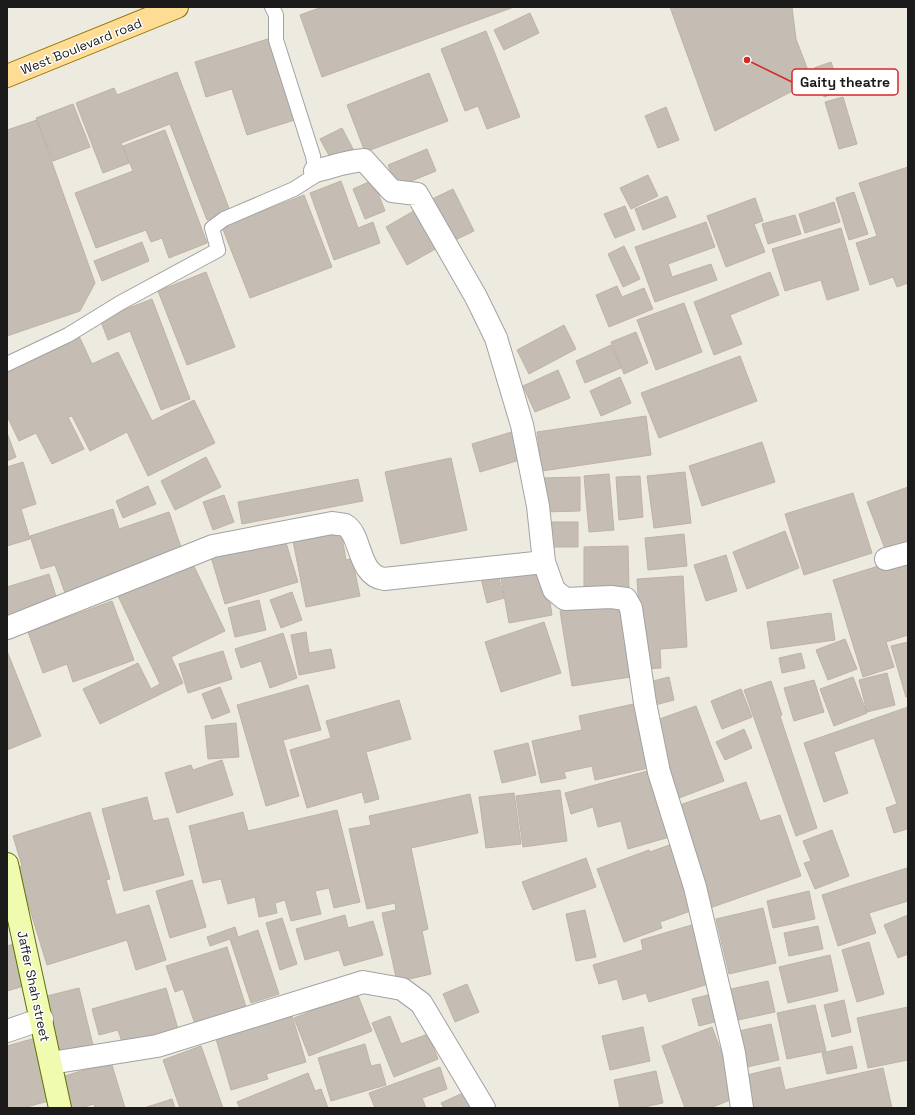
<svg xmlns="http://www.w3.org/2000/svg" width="915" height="1115" viewBox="0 0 915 1115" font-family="'Space Grotesk',sans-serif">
<rect width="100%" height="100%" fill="#edeae0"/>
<path fill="#c5bdb3" stroke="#bfb2a2" d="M 322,7 L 514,7 L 322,77 L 300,15 Z
M 670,7 L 792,7 L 796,39 L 812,81 L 715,131 Z
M 530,13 L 539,33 L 504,50 L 494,30 Z
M 486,31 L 520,117 L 487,129 L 478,106 L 465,111 L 441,49 Z
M 271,38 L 298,119 L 247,135 L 232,89 L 206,97 L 195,62 Z
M 831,62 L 841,91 L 824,97 L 814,68 Z
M 177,72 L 230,211 L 207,220 L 170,124 L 121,143 L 129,163 L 103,173 L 76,103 L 114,88 L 117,95 Z
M 429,73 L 448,121 L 365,152 L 347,105 Z
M 843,97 L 857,144 L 839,149 L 825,102 Z
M 73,104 L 90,147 L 53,161 L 36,118 Z
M 666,107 L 679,140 L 658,148 L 645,116 Z
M 37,120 L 95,283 L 80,311 L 7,336 L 7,130 Z
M 342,128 L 353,149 L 332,161 L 320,139 Z
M 165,130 L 207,243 L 169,258 L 162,238 L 151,242 L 146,230 L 96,248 L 75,193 L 133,171 L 123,146 Z
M 427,149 L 436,171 L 397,187 L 388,165 Z
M 908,167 L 908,283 L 897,287 L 893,277 L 870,285 L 856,243 L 877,236 L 859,183 Z
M 648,175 L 658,196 L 631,209 L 620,188 Z
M 373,180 L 385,211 L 365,219 L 353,189 Z
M 341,181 L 358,228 L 373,222 L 380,243 L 334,260 L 310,193 Z
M 453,189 L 474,231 L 449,243 L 428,201 Z
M 854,192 L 868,234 L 849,240 L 836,198 Z
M 304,195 L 332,267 L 250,298 L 222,227 Z
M 667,196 L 676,217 L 643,230 L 635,209 Z
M 755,198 L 763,221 L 754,224 L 765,252 L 726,267 L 707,216 Z
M 834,202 L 840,222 L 805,233 L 799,214 Z
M 625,206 L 635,230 L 615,238 L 604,214 Z
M 417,209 L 439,247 L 407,265 L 386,227 Z
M 795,215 L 801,234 L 768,244 L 762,224 Z
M 706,222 L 715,247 L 668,264 L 672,277 L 711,264 L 717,280 L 655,302 L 635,247 Z
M 841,228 L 859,290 L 827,300 L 821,280 L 785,291 L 772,249 Z
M 142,242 L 149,261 L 102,281 L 94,261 Z
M 624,246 L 640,279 L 623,287 L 608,254 Z
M 206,272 L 235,347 L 187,365 L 158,291 Z
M 770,272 L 779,295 L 730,315 L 742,344 L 714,355 L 694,302 Z
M 617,286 L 622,297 L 644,288 L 653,309 L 609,327 L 596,295 Z
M 152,299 L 190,399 L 161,410 L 130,331 L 108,340 L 100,319 Z
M 684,303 L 702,352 L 656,370 L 637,320 Z
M 564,325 L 576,349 L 529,374 L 517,350 Z
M 636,332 L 648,363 L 624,374 L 611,342 Z
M 79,336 L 92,364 L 118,352 L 152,421 L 194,400 L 215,443 L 148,476 L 127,432 L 90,451 L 72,416 L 68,417 L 84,449 L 52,464 L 36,433 L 19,441 L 7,416 L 7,371 Z
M 611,345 L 621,368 L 585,383 L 576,361 Z
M 740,356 L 757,401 L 659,438 L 641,393 Z
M 558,370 L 570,398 L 535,412 L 523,386 Z
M 620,377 L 631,403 L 601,416 L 590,391 Z
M 646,416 L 651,455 L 542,471 L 537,432 Z
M 515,431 L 523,459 L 480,472 L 472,444 Z
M 7,433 L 16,457 L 7,461 Z
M 762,442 L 775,482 L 702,506 L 689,466 Z
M 206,457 L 221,487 L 175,510 L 161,481 Z
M 451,458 L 467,530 L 401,544 L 385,472 Z
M 23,462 L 36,504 L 21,509 L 30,539 L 7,546 L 7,467 Z
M 685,472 L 691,523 L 654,528 L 647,476 Z
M 609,474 L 614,530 L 589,532 L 584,476 Z
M 640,476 L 643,517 L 619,520 L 616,477 Z
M 580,477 L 580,511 L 543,512 L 543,478 Z
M 358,479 L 363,501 L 242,524 L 238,502 Z
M 148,486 L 156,504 L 123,518 L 116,501 Z
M 908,487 L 908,546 L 887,554 L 867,502 Z
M 853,493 L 872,553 L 804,575 L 785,514 Z
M 224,495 L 234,522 L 213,530 L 203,502 Z
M 113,509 L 119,529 L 169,512 L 183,553 L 65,593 L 55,565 L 41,569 L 30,536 Z
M 549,522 L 578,522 L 578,547 L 549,547 Z
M 341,531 L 346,560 L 352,558 L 360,596 L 306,607 L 293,541 Z
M 785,531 L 799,568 L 747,589 L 733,552 Z
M 684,534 L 687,566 L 648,570 L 645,538 Z
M 284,536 L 298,582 L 225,604 L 211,557 Z
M 628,546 L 629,590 L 584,590 L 584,547 Z
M 726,555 L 737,591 L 706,601 L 694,565 Z
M 908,557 L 908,635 L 886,642 L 894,667 L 863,677 L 833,580 Z
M 191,560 L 225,631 L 171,657 L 183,683 L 100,724 L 83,689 L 138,663 L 151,689 L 160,684 L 118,596 Z
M 545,570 L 552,615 L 509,623 L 501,578 Z
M 49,574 L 58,603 L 7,619 L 7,587 Z
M 498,574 L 504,598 L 487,603 L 481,578 Z
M 683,576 L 687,647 L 660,649 L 661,668 L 643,669 L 637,579 Z
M 292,592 L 302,620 L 281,628 L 270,600 Z
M 259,600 L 266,630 L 235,637 L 228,608 Z
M 112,601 L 134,660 L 73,682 L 67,664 L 43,673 L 28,632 Z
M 623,602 L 637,676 L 572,686 L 560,611 Z
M 831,613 L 835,640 L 771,649 L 767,622 Z
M 544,622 L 561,673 L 501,692 L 485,642 Z
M 306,632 L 309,653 L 331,649 L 335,668 L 299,675 L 291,635 Z
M 283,633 L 297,678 L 270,688 L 261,661 L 241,668 L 235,649 Z
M 845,639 L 857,669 L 828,680 L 816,650 Z
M 908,642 L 908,697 L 906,697 L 891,646 Z
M 7,651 L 41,736 L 7,750 Z
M 223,651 L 232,679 L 188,693 L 179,664 Z
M 801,653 L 805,668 L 782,673 L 779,658 Z
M 887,673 L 895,705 L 867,712 L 859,680 Z
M 669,677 L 674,700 L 655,705 L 649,682 Z
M 853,677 L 867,713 L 834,726 L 820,689 Z
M 814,680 L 824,712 L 794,721 L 784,688 Z
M 771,681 L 782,715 L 780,716 L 817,828 L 796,836 L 744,690 Z
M 308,685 L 321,730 L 283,740 L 299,796 L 266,806 L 237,705 Z
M 220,687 L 230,712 L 212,719 L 202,694 Z
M 741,689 L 752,717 L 722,729 L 711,701 Z
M 399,700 L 411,739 L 366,752 L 379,799 L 365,803 L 362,792 L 307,808 L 290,750 L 331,738 L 326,721 Z
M 638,703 L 653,767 L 595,780 L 592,766 L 564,772 L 566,778 L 541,783 L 532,741 L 582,730 L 579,716 Z
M 696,706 L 724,781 L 679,798 L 651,722 Z
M 908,707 L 908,831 L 907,829 L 894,833 L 886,808 L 897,804 L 874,738 L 834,752 L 848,793 L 824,802 L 804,743 Z
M 236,723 L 239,757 L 208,759 L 205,726 Z
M 744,729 L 752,748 L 725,760 L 716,742 Z
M 528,743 L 536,775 L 502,783 L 494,751 Z
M 222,760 L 233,795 L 177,813 L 165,773 L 191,765 L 193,770 Z
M 655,769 L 673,836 L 628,849 L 621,821 L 598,827 L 593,807 L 571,814 L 565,793 Z
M 746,782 L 760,821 L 780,815 L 801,876 L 707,909 L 674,807 Z
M 560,790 L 567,841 L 523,847 L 516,796 Z
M 514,793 L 521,844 L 486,848 L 479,797 Z
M 470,794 L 478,833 L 411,848 L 428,929 L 422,931 L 431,974 L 397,982 L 382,913 L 396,910 L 395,903 L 367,909 L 349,829 L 371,825 L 369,816 Z
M 147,797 L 153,821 L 168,818 L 184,875 L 124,891 L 102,809 Z
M 337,810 L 360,902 L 334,908 L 329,888 L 315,891 L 321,914 L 291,921 L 285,900 L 275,903 L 277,913 L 259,917 L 255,897 L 228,904 L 221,879 L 203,883 L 189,826 L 243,812 L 248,831 Z
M 90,812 L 110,879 L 106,880 L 116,915 L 149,905 L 166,960 L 136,970 L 127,940 L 47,965 L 17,867 L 22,866 L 13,836 Z
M 832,830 L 849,876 L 815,889 L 804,863 L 811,861 L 803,841 Z
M 672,844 L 696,909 L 660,922 L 662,928 L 624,942 L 597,869 L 649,850 L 650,852 Z
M 586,858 L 596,887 L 533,910 L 522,882 Z
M 907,868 L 908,901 L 869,913 L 876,933 L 838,946 L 822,895 Z
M 192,880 L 206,927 L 170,938 L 156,891 Z
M 809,891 L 815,919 L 773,928 L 767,901 Z
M 763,908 L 776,963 L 729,974 L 716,919 Z
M 585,910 L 596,957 L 576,961 L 566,914 Z
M 345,915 L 348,928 L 373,921 L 383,955 L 344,966 L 339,950 L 305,960 L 296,929 Z
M 908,915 L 908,954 L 898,958 L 884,925 Z
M 282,918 L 297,964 L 280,970 L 266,923 Z
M 695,924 L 712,983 L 649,1002 L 646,993 L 623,1000 L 617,979 L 599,984 L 593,965 L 643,950 L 641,940 Z
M 818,926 L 823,949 L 789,956 L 784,933 Z
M 235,927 L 238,937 L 258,930 L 279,994 L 251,1003 L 230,939 L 210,946 L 207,937 Z
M 869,942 L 884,994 L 857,1002 L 842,950 Z
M 14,944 L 27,985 L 7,991 L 7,946 Z
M 227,947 L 247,1010 L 196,1027 L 183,989 L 175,992 L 166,966 Z
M 830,955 L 838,991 L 788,1003 L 779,967 Z
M 768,981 L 775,1012 L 738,1020 L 731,989 Z
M 467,984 L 479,1012 L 455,1022 L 443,994 Z
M 79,988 L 93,1045 L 57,1054 L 43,997 Z
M 166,988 L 178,1029 L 123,1045 L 118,1030 L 99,1035 L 92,1009 Z
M 357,993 L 372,1031 L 309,1056 L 294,1018 Z
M 716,993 L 722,1020 L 699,1026 L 692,999 Z
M 844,1000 L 851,1032 L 832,1037 L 824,1005 Z
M 815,1005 L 826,1051 L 787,1059 L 777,1013 Z
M 908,1007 L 908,1060 L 868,1068 L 857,1018 Z
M 290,1009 L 306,1062 L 266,1074 L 268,1079 L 231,1090 L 214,1032 Z
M 390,1016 L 401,1044 L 428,1034 L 438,1059 L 394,1077 L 372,1023 Z
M 771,1024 L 779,1060 L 747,1067 L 739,1031 Z
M 643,1027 L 650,1061 L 610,1070 L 602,1036 Z
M 712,1027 L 738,1097 L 710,1108 L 685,1108 L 662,1046 Z
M 39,1037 L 56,1099 L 23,1108 L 7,1108 L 7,1046 Z
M 365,1044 L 371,1066 L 380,1064 L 386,1085 L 331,1101 L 318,1058 Z
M 201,1046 L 223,1108 L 180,1108 L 163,1060 Z
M 852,1046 L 857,1068 L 827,1074 L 822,1053 Z
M 111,1062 L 125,1108 L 95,1108 L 94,1104 L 81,1108 L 67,1108 L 58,1078 Z
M 440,1067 L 447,1089 L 422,1098 L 426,1108 L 375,1108 L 369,1093 Z
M 780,1067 L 785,1090 L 883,1068 L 892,1108 L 754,1108 L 747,1075 Z
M 656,1071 L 663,1103 L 640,1108 L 620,1108 L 614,1080 Z
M 308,1073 L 315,1091 L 321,1089 L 328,1108 L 240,1108 L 237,1102 Z
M 465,1092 L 473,1108 L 444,1108 L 441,1103 Z
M 172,1099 L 175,1108 L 144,1108 Z"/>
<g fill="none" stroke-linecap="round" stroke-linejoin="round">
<g stroke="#a2a2a2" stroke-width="16">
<path id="lane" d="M 7,364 L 68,335 L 120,303 L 218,250 L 212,228 L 224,219 L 294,189 L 316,175 L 313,156 L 276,40 L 276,15 L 272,7"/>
</g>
<g stroke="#a2a2a2" stroke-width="24">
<path id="street" d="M 315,171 C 332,167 347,161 364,160 L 392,191 L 417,194 L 476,297 L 496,338 L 522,425 L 538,506 L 544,562
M 886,559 L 908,553
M 7,628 L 213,546 L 332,523 C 336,524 342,524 345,525 C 362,534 357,575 384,579 L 544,562 L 554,590 L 565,599 L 611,597 L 626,599 L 631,608 L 645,703 L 659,772 L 695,887 L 734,1053 L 742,1108
M 7,1031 L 42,1019
M 51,1063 L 157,1046 L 363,982 L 402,989 L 421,1003 L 484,1108"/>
</g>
<g stroke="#5b7301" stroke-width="24">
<path id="secondary" d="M 7,864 L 60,1108"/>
</g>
<g stroke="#927100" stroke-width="24">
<path id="primary" d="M 7,76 L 177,7"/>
</g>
<use href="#lane" stroke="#fff" stroke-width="14"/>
<use href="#street" stroke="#fff" stroke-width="22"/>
<use href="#secondary" stroke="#f0fbb0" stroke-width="22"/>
<use href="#primary" stroke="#ffdc93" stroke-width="22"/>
</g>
<g text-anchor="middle" stroke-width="3" stroke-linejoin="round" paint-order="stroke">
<g font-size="13" fill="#1b1b1b" stroke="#fff">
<text transform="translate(81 46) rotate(-22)" y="5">West Boulevard road</text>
<text transform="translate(34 986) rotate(78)" y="5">Jaffer Shah street</text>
</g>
</g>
<path fill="none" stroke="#d62828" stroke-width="1.5" d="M747 60L792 82"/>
<circle fill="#d62828" stroke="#fff" stroke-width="1.5" cx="747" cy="60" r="4"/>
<rect fill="#fff" stroke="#d62828" stroke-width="1.5" x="792" y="69" width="106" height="26" rx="4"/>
<g font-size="14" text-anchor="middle" font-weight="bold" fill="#1b1b1b">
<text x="845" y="87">Gaity theatre</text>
</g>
<rect width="915" height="1115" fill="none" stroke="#1b1b1b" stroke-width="16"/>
</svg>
